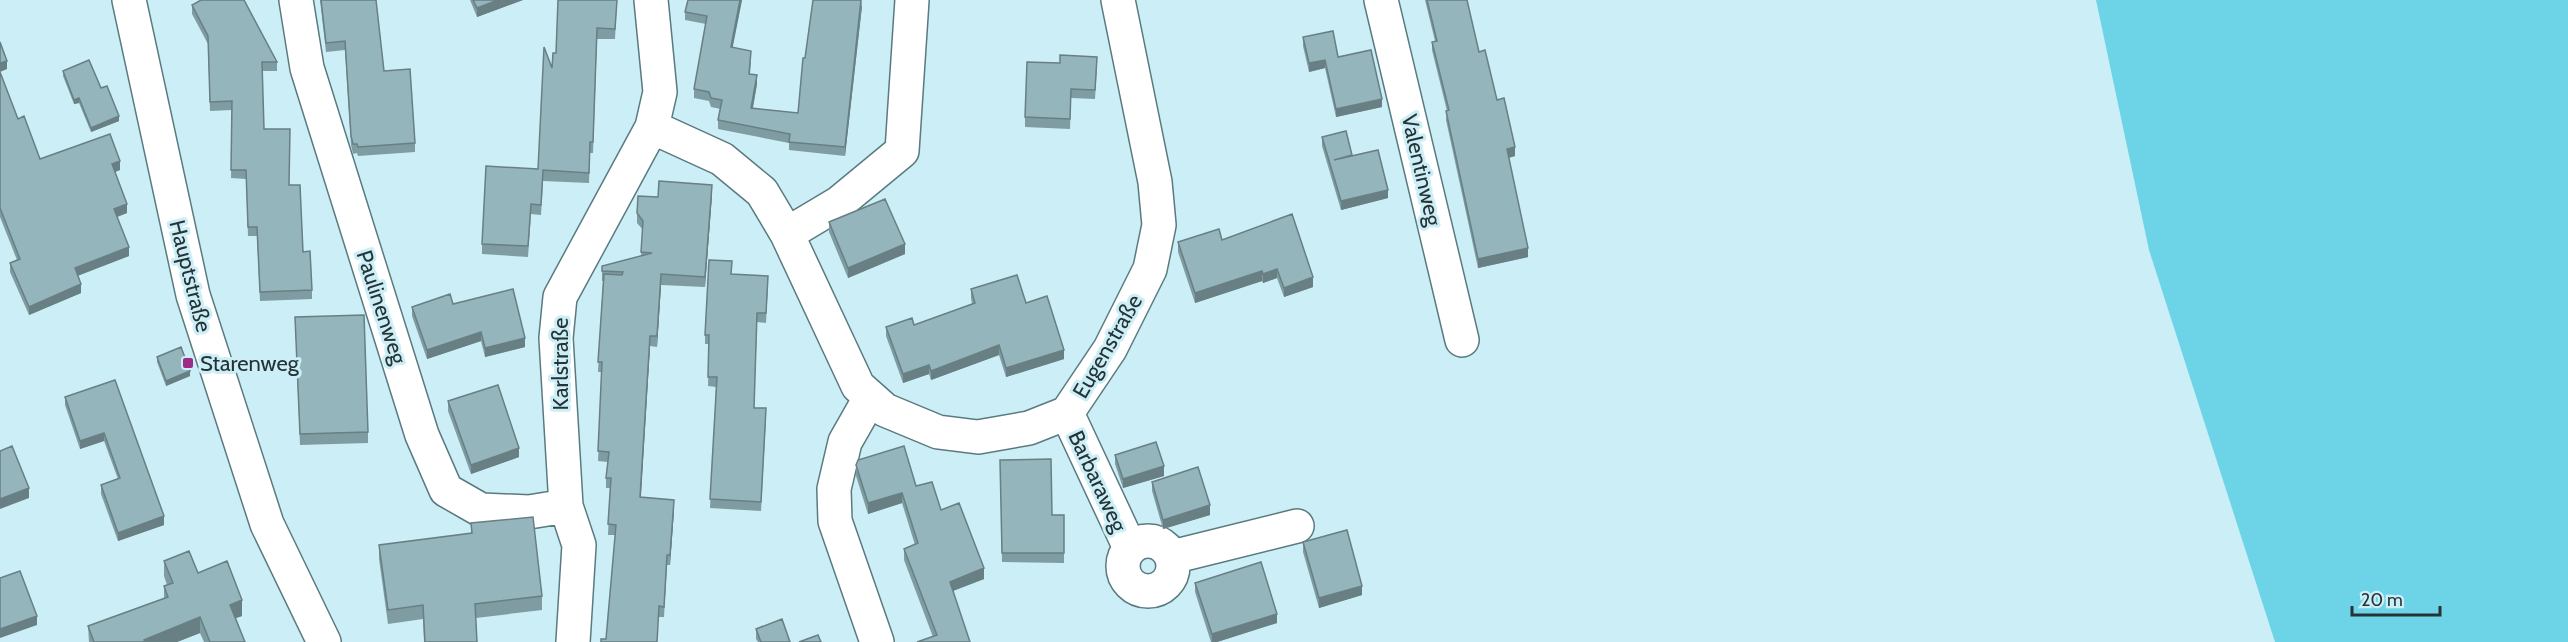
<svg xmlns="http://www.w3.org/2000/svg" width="2568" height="642" viewBox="0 0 2568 642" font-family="Cabin,sans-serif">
<rect width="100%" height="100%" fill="#cceef6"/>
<path fill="#6dd4e8" d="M 2096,0 L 2568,0 L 2568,642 L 2275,642 L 2149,250 Z"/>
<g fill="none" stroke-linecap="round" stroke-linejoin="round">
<g stroke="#5a7a80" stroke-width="36">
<path id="minor" d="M 129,0 L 193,295 L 267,524 L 324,642
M 296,0 L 307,68 L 422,435 L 446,490 L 481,510 L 529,512 L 566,506
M 1381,0 L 1462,340
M 652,127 L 722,159 L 762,192 L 787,234 L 858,386 L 885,410 L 938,432 L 978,437 L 1029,428 L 1067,413 L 1110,349 L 1150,269 L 1159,225 L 1155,182 L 1118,0
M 787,234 L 839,203 L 902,151 L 912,0
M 870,398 L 845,442 L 834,489 L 835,521 L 877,642
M 1067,413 L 1130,548
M1123 566a25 25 0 1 1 50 0a25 25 0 1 1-50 0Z
M 1172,557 L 1297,526
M 573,642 L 579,545 L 566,506 L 556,338 L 560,297 L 652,127 L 660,92 L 651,0"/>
</g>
<use href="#minor" stroke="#fff" stroke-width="33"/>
</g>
<path fill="#7f9ca2" d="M 320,0 L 376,0 L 384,71 L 415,143 L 415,152 L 358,156 L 357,153 L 353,154 L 351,145 L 345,50 L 326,52 Z
M 470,0 L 523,0 L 477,17 Z
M 558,0 L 617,0 L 615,39 L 597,39 L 593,153 L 590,153 L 589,183 L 543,181 L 541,215 L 531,214 L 528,257 L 482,254 L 482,244 L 538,169 L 556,53 Z
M 742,0 L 732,48 L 751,60 L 750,74 L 757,84 L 753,108 L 798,113 L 805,58 L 862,6 L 845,156 L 789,150 L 789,143 L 718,129 L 718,120 L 721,109 L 711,107 L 709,101 L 694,98 L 694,89 L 706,24 L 685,20 L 685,12 Z
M 1425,0 L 1467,0 L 1479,52 L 1497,100 L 1515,156 L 1509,158 L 1528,257 L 1478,268 L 1446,120 L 1447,111 L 1432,50 L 1432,42 L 1435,41 Z
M 192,5 L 277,62 L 277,71 L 262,71 L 264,129 L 289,185 L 312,290 L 312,299 L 260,301 L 257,236 L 248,236 L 246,179 L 231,178 L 232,110 L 210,111 L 208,44 L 192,14 Z
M 1303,37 L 1338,57 L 1382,107 L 1336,117 L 1325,68 L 1309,72 L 1303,46 Z
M 1097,66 L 1095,99 L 1071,98 L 1070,129 L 1025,127 L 1025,117 Z
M 63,71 L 101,88 L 119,121 L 91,132 L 79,103 L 74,104 L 63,76 Z
M 0,72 L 18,119 L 40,159 L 120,170 L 115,172 L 127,213 L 117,217 L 129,256 L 78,275 L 81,293 L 29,315 L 10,272 L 10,263 L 17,260 L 0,217 Z
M 1322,137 L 1352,156 L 1388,198 L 1341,210 L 1322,146 Z
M 712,195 L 705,287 L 661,285 L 657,347 L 650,346 L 641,497 L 674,510 L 670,565 L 667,565 L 664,617 L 659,617 L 606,639 L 615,535 L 608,535 L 610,488 L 606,488 L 606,478 L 608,462 L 598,461 L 602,372 L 598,372 L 603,281 L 602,281 L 602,266 L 641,256 L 643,230 L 637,223 L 637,213 L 658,197 Z
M 829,222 L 905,254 L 848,278 L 829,232 Z
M 1222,240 L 1313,287 L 1284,297 L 1277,278 L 1263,283 L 1262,281 L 1195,303 L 1178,252 L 1178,242 Z
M 731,274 L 768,285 L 766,323 L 757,322 L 754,408 L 766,418 L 761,511 L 710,508 L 716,387 L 708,386 L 709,344 L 705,344 L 705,335 Z
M 971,289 L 1026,303 L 1064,359 L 1006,377 L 999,355 L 931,380 L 929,374 L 903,383 L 886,336 L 886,327 L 914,325 L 972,304 L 971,298 Z
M 453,304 L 525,347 L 485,357 L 481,341 L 427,359 L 412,316 L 412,307 Z
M 295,317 L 368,432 L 368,443 L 300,445 Z
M 157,357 L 190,376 L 166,386 L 157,362 Z
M 115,380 L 164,525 L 118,541 L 101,494 L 101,485 L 118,479 L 104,441 L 80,449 L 65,405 L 65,397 Z
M 448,401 L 519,457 L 471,474 L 448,411 Z
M 1115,455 L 1164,476 L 1123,488 L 1115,464 Z
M 1000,460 L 1052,515 L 1064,515 L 1064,563 L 1002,562 Z
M 856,465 L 916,486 L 941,510 L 984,579 L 953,591 L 970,642 L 933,637 L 904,560 L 904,549 L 915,545 L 902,503 L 868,514 L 856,476 Z
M 1152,482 L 1210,515 L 1163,529 L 1152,491 Z
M 471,523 L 542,596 L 542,610 L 476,618 L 477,642 L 424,642 L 423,619 L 388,624 L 379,559 L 379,545 L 471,533 Z
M 1303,542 L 1362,595 L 1319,608 L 1303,552 Z
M 164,561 L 198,573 L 242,616 L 236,618 L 245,642 L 204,642 L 200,633 L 177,642 L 89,642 L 88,626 L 164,599 L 164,586 L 167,585 L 164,576 Z
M 1195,583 L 1277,623 L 1217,642 L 1211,642 L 1195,592 Z
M 756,629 L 790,642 L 758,642 L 756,639 Z"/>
<path fill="#687f84" d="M 498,0 L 523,0 L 477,17 L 477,8 Z
M 740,0 L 742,0 L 731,56 L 731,47 Z
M 862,0 L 862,6 L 845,156 L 845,147 Z
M 1325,60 L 1325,68 L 1309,72 L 1309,63 Z
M 7,61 L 7,69 L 0,72 L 0,63 Z
M 757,75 L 757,84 L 751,117 L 751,108 Z
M 79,98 L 79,103 L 74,104 L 74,100 Z
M 1382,99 L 1382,107 L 1336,117 L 1336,109 Z
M 119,116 L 119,121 L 91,132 L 91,128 Z
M 1515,147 L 1515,156 L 1507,158 L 1507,149 Z
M 120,161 L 120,170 L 112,173 L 112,164 Z
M 712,185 L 712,195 L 705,287 L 705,277 Z
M 1388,190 L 1388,198 L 1341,210 L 1341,201 Z
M 127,204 L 127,213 L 114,218 L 114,209 Z
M 905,244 L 905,254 L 848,278 L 848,268 Z
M 129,247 L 129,256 L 75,277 L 75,268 Z
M 1528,248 L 1528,257 L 1478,268 L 1478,259 Z
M 1277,269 L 1277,278 L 1263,283 L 1263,274 Z
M 1262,271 L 1262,281 L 1195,303 L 1195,293 Z
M 661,274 L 661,285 L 657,347 L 657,336 Z
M 1313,277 L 1313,287 L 1284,297 L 1284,288 Z
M 81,284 L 81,293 L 29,315 L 29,307 Z
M 481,332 L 481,341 L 427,359 L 427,350 Z
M 650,336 L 650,346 L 640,507 L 640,497 Z
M 525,338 L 525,347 L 485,357 L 485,348 Z
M 999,345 L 999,355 L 931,380 L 931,371 Z
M 1064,350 L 1064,359 L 1006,377 L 1006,368 Z
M 929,365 L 929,374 L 903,383 L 903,374 Z
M 190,371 L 190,376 L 166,386 L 166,381 Z
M 104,433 L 104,441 L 80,449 L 80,441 Z
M 519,448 L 519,457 L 471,474 L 471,465 Z
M 1164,466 L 1164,476 L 1123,488 L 1123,479 Z
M 29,488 L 29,498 L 0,509 L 0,499 Z
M 902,493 L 902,503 L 868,514 L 868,503 Z
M 674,500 L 674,510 L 670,565 L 670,555 Z
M 1210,505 L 1210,515 L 1163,529 L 1163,520 Z
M 164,516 L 164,525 L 118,541 L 118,533 Z
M 984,568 L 984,579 L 950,592 L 950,582 Z
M 1362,586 L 1362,595 L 1319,608 L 1319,598 Z
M 242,600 L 242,616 L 230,620 L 230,605 Z
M 1277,614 L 1277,623 L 1217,642 L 1212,642 L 1212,634 Z
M 37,616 L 37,625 L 0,638 L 0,629 Z
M 200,617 L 200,633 L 177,642 L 144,642 L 144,640 Z"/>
<path fill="#94b5bc" stroke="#687f84" stroke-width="1.5" d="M 201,0 L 244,0 L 277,62 L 262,62 L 264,129 L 290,129 L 289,185 L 300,185 L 303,252 L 310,251 L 312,290 L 260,292 L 257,227 L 248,227 L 246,170 L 231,170 L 232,101 L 210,102 L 208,36 L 192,5 Z
M 321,0 L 376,0 L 384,71 L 410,69 L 415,143 L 358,147 L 357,144 L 353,144 L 351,136 L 345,41 L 326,43 Z
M 473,0 L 498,0 L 477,8 Z
M 558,0 L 617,0 L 615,29 L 597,28 L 593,142 L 590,142 L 589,173 L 543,170 L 541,205 L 531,204 L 528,246 L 482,244 L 486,166 L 538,169 L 544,47 L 552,68 L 553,53 L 556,53 Z
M 688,0 L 740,0 L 731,47 L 751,51 L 749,74 L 757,75 L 751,108 L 798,113 L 803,58 L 805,58 L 813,0 L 861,0 L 845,147 L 789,142 L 790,134 L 718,120 L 722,100 L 711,98 L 709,92 L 694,89 L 707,16 L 685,12 Z
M 1427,0 L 1467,0 L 1479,52 L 1485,50 L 1497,100 L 1504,98 L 1515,147 L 1507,149 L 1528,248 L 1478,259 L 1446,111 L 1449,110 L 1432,42 L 1437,41 Z
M 1333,31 L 1338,57 L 1371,50 L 1382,99 L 1336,109 L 1325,60 L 1309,63 L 1303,37 Z
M 0,42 L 7,61 L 0,63 Z
M 1060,55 L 1097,57 L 1095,90 L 1071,89 L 1070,119 L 1025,117 L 1027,62 L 1060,63 Z
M 89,60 L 101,88 L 107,86 L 119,116 L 91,128 L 79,98 L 74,100 L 63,71 Z
M 0,72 L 18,119 L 24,116 L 40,159 L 110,134 L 120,161 L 112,164 L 127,204 L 114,209 L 129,247 L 75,268 L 81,284 L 29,307 L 10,263 L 20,259 L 0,208 Z
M 1346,131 L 1352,155 L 1334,160 L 1378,150 L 1388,190 L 1341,201 L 1322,137 Z
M 659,181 L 712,185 L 705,277 L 661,274 L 657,336 L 650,336 L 640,497 L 674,500 L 670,555 L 667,555 L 664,607 L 659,606 L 657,642 L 601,642 L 601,639 L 606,639 L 616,525 L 608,524 L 611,478 L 606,478 L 609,452 L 598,451 L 602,362 L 598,362 L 604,274 L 622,275 L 623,272 L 602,271 L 602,266 L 652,253 L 641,252 L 643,221 L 637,213 L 638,196 L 658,197 Z
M 885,199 L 905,244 L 848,268 L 829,222 Z
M 1292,214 L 1313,277 L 1284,288 L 1277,269 L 1263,274 L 1262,271 L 1195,293 L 1178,242 L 1219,229 L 1222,240 Z
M 709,260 L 732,261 L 731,274 L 768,276 L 766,313 L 757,313 L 754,408 L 766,408 L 761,502 L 710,499 L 717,377 L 708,377 L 709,335 L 705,335 Z
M 1017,275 L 1026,303 L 1047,296 L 1064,350 L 1006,368 L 999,345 L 931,371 L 929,365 L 903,374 L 886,327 L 912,318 L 914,325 L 975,303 L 971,289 Z
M 513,289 L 525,338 L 485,348 L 481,332 L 427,350 L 412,307 L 450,294 L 453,304 Z
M 364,315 L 368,432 L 300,434 L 295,317 Z
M 181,347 L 190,371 L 166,381 L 157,357 Z
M 115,380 L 164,516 L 118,533 L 101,485 L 120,478 L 104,433 L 80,441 L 65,397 Z
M 498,385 L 519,448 L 471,465 L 448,401 Z
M 1156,442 L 1164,466 L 1123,479 L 1115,455 Z
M 12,446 L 29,488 L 0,499 L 0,451 Z
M 904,446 L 916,486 L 932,482 L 941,510 L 959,503 L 984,568 L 950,582 L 970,642 L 917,642 L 937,635 L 904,549 L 918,543 L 902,493 L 868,503 L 856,465 L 858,460 Z
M 1051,459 L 1052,515 L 1064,515 L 1064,553 L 1002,553 L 1000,460 Z
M 1198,467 L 1210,505 L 1163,520 L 1152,482 Z
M 533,517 L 542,596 L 475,604 L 477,642 L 425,642 L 423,605 L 388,610 L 379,545 L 472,533 L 471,523 Z
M 1347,530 L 1362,586 L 1319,598 L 1303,542 Z
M 189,551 L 198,573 L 227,561 L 242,600 L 230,605 L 245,642 L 210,642 L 200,617 L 144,640 L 145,642 L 94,642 L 88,626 L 168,597 L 164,586 L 173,583 L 164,561 Z
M 1261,562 L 1277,614 L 1212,634 L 1195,583 Z
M 20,571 L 37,616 L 0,629 L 0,578 Z
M 782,619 L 790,642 L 761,642 L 756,629 Z
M 818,635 L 821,642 L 799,642 Z"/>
<rect fill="#9d2b87" stroke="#cceef6" stroke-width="2" x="182" y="357" width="12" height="12" rx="3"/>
<g text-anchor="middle" stroke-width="6" stroke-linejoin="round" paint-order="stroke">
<g font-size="22" fill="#253336" stroke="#cceef6">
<text transform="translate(1422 170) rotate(77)" y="8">Valentinweg</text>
<text transform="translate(191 276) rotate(76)" y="8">Hauptstraße</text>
<text transform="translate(382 307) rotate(72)" y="8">Paulinenweg</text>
<text transform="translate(1107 346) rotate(-60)" y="8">Eugenstraße</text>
<text transform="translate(560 364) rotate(-90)" y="8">Karlstraße</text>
<text transform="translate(1098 481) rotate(65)" y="8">Barbaraweg</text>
</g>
<g font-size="22" fill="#253336" stroke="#cceef6" text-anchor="start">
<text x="200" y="371">Starenweg</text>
</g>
</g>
<path d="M2352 606v9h88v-9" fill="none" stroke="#253336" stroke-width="3"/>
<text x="2361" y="606" font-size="18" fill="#253336" stroke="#cceef6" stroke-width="4.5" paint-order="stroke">20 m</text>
</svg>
